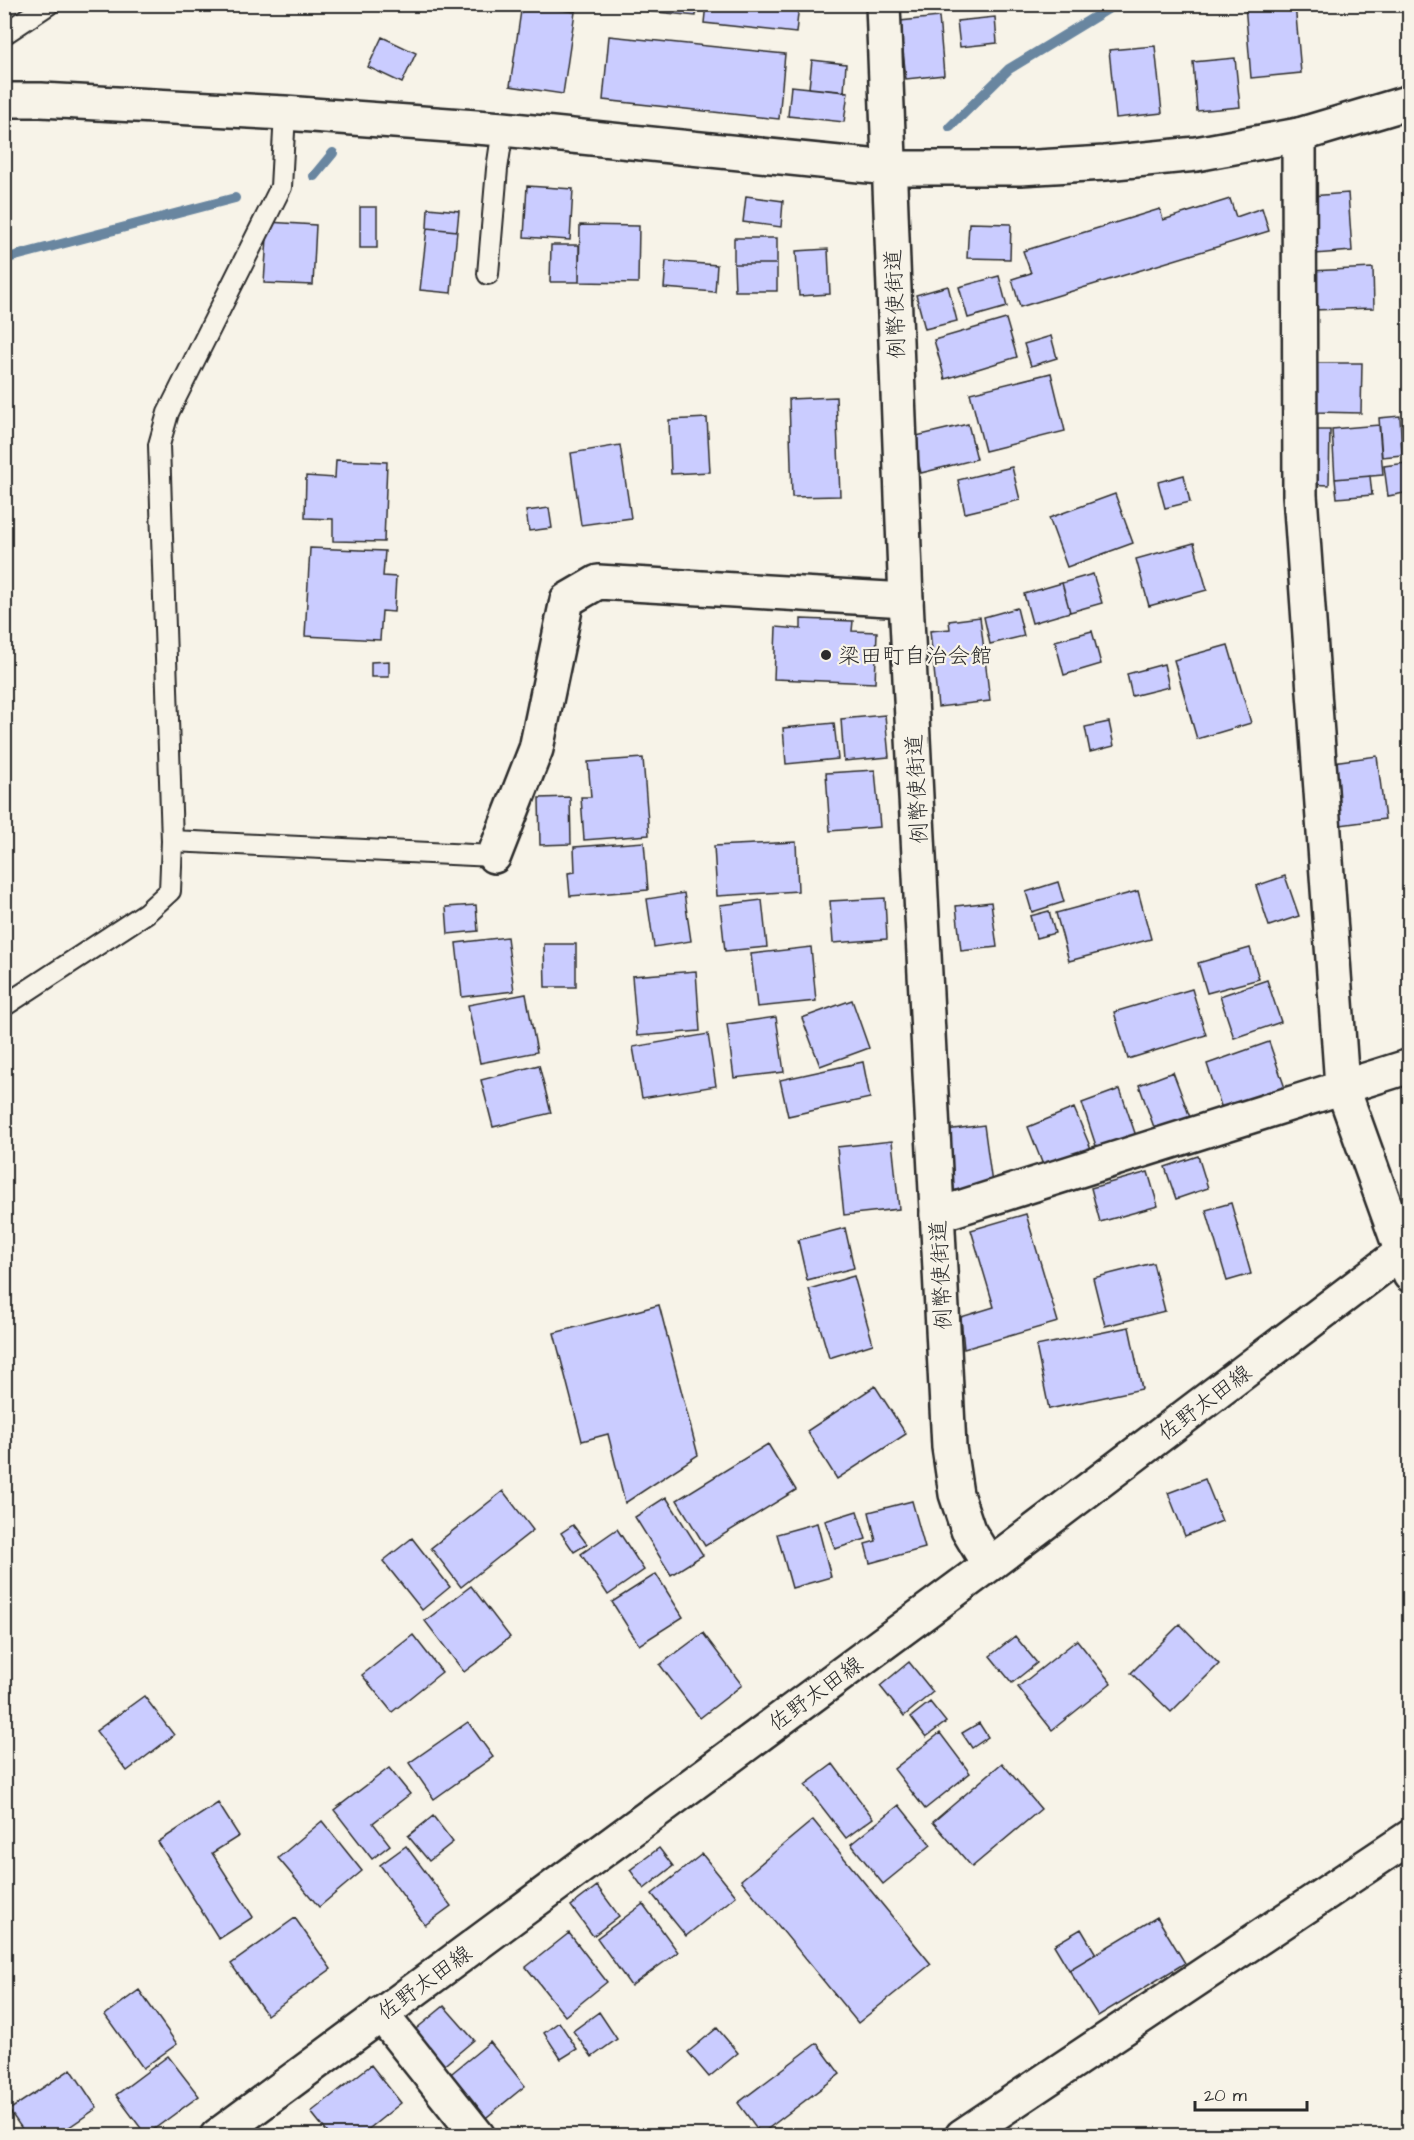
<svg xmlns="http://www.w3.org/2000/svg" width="1414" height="2140" viewBox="0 0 1414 2140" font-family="'Architects Daughter','Klee One',sans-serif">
<rect width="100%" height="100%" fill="#f7f3e8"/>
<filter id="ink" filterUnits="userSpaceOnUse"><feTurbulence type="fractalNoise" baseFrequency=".0167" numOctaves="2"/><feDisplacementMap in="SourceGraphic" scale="12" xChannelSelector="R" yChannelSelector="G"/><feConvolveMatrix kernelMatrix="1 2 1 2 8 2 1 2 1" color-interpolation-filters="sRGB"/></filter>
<g filter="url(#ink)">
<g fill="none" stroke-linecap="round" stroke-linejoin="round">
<path stroke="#6986a0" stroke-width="10" d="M 950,127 L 1009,69 L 1116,4
M 314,176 L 333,153
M 4,259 L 235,198"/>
</g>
<path fill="#caccff" stroke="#2b2b2b" stroke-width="1.5" d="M 522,4 L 575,12 L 563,94 L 510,86 Z
M 523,4 L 576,4 L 575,12 Z
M 648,4 L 697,4 L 696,16 L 647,11 Z
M 706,4 L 799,4 L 796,33 L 704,23 Z
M 1245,4 L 1295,4 L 1301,73 L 1251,78 Z
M 939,17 L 944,75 L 906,79 L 900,21 Z
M 995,17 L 997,43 L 960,47 L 957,21 Z
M 609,36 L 785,54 L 779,119 L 603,100 Z
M 382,37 L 416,53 L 402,83 L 368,67 Z
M 1155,46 L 1162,113 L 1116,118 L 1109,50 Z
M 1235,58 L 1240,107 L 1197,111 L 1193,62 Z
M 812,60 L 846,64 L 844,92 L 809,88 Z
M 791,86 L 848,92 L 844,122 L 788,116 Z
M 527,186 L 573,189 L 570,240 L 524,237 Z
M 1348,193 L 1352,251 L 1315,254 L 1311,196 Z
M 746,196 L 783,201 L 781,227 L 743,222 Z
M 1230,199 L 1236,217 L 1262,208 L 1269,231 L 1020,307 L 1012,279 L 1031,273 L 1023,251 L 1160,209 L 1163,220 Z
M 360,207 L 377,207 L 377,248 L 360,248 Z
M 428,208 L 459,211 L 457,231 L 427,228 Z
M 268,222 L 316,225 L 313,285 L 264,283 Z
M 969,223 L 1011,224 L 1010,259 L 967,258 Z
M 580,225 L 639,226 L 638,283 L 579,282 Z
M 427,228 L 457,231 L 451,293 L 420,290 Z
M 734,238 L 777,238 L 777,264 L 734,264 Z
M 551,245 L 579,245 L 579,282 L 550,282 Z
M 828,249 L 830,294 L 799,296 L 796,251 Z
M 666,261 L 717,265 L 715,292 L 664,288 Z
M 734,264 L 777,264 L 777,291 L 735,291 Z
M 1373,268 L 1374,308 L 1312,310 L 1310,271 Z
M 999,276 L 1007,307 L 968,318 L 959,287 Z
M 948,286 L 957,321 L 925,329 L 916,295 Z
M 1006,319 L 1017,357 L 945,379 L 934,340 Z
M 1051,336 L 1057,358 L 1031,366 L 1024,344 Z
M 1316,363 L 1362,363 L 1361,413 L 1315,412 Z
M 1051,373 L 1065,431 L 985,451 L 970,393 Z
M 836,397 L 840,496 L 792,497 L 789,399 Z
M 1400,416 L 1402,455 L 1382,457 L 1379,418 Z
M 707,418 L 710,472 L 671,474 L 669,420 Z
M 968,424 L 977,459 L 921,473 L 912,437 Z
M 1379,425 L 1383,475 L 1335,479 L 1332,429 Z
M 1306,430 L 1330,430 L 1329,485 L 1305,484 Z
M 620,445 L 631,518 L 581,525 L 571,453 Z
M 336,460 L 387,462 L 384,542 L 333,541 L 333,519 L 305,518 L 306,476 L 335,478 Z
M 1406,463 L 1410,492 L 1388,496 L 1384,466 Z
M 1012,467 L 1020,500 L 965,513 L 958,480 Z
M 1184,475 L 1190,502 L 1165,508 L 1158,482 Z
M 1370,476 L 1372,495 L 1337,498 L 1335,479 Z
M 1115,494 L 1133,543 L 1067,567 L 1049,518 Z
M 549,508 L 552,528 L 529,531 L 526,511 Z
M 1194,543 L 1207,590 L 1149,606 L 1136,559 Z
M 310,548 L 385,551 L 383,576 L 396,577 L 394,612 L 382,611 L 380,640 L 305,636 Z
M 1093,574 L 1102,603 L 1070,612 L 1062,583 Z
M 1062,583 L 1070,612 L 1032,623 L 1024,594 Z
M 1017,608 L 1024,636 L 990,644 L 984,617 Z
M 980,617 L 990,701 L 938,707 L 930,631 L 950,629 L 949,621 Z
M 801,619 L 853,621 L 852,631 L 877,632 L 875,683 L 774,679 L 776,627 L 801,629 Z
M 1092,631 L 1101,664 L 1064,675 L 1055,641 Z
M 1228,645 L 1251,723 L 1197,739 L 1174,660 Z
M 389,661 L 389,677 L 371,677 L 371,662 Z
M 1164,664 L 1169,687 L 1132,696 L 1127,674 Z
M 885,715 L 889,757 L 844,761 L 841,719 Z
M 1109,722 L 1114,746 L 1090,752 L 1085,727 Z
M 834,723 L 838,759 L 786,764 L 783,728 Z
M 1377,756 L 1385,819 L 1333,826 L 1325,763 Z
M 643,758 L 649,835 L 584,840 L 581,797 L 591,797 L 588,762 Z
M 875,770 L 880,827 L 830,831 L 826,773 Z
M 570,797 L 571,844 L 540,845 L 539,798 Z
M 644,842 L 648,890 L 570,896 L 568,873 L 575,872 L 574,847 Z
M 796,842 L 798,891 L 717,896 L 714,846 Z
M 1285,876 L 1299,916 L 1269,926 L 1256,886 Z
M 1058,882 L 1064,902 L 1032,912 L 1026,892 Z
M 1138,891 L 1151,939 L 1069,961 L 1056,913 Z
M 684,893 L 691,941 L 654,947 L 647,899 Z
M 885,898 L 887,939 L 833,943 L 830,901 Z
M 762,900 L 767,947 L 725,951 L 720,905 Z
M 991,902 L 997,947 L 961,951 L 956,906 Z
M 476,905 L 478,931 L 448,934 L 446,907 Z
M 1049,911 L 1055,933 L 1036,938 L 1030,916 Z
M 507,937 L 514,991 L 462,997 L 456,943 Z
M 544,944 L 576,944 L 576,987 L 545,987 Z
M 811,947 L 816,1001 L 757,1007 L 751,954 Z
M 1250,948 L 1259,979 L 1207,993 L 1198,963 Z
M 696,971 L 700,1031 L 637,1036 L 632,976 Z
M 1267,980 L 1281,1022 L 1234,1038 L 1220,996 Z
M 1192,989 L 1206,1035 L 1128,1059 L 1114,1012 Z
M 526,994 L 537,1052 L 480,1063 L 468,1005 Z
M 852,1000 L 869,1048 L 820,1066 L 802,1018 Z
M 776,1017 L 784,1072 L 734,1078 L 727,1024 Z
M 708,1034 L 716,1086 L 642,1098 L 633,1047 Z
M 1269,1042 L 1285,1088 L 1222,1109 L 1207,1064 Z
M 863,1062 L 870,1098 L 788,1116 L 780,1080 Z
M 539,1065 L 551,1113 L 493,1127 L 481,1080 Z
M 1173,1072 L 1191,1120 L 1156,1133 L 1139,1085 Z
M 1120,1089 L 1137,1139 L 1098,1152 L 1082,1103 Z
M 1074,1108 L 1092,1151 L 1045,1170 L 1028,1127 Z
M 984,1125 L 993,1191 L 955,1196 L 946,1130 Z
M 892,1141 L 899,1209 L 844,1215 L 837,1147 Z
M 1198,1156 L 1208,1188 L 1176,1199 L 1165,1167 Z
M 1148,1172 L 1158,1206 L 1100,1222 L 1091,1188 Z
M 1231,1203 L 1251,1274 L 1227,1281 L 1206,1210 Z
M 1026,1214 L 1058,1322 L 964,1349 L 961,1317 L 994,1307 L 971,1230 Z
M 845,1228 L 854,1268 L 807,1280 L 798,1240 Z
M 1153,1263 L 1165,1311 L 1105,1326 L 1093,1278 Z
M 854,1276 L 873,1344 L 829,1358 L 809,1289 Z
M 659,1305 L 698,1455 L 625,1503 L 608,1434 L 582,1441 L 554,1333 Z
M 1129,1327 L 1142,1389 L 1049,1409 L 1036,1346 Z
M 875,1386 L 906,1434 L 837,1479 L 807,1431 Z
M 768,1444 L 796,1490 L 705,1546 L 677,1500 Z
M 1205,1479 L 1222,1521 L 1185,1536 L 1168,1493 Z
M 503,1491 L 533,1530 L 461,1587 L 431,1548 Z
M 666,1497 L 703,1555 L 671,1575 L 635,1517 Z
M 912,1501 L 925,1548 L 870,1563 L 865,1544 L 876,1541 L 869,1512 Z
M 857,1511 L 866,1539 L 835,1549 L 825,1521 Z
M 817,1523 L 831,1577 L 792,1588 L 777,1534 Z
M 573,1525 L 587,1544 L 574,1552 L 561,1533 Z
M 617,1529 L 644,1570 L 608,1595 L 581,1554 Z
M 412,1538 L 450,1587 L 422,1610 L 383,1561 Z
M 656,1574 L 683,1617 L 639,1645 L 612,1602 Z
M 471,1586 L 510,1637 L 464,1672 L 425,1621 Z
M 1180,1624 L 1219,1664 L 1171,1712 L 1131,1673 Z
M 703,1633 L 742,1685 L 700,1718 L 660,1665 Z
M 413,1635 L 442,1672 L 392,1712 L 362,1675 Z
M 1015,1636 L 1037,1663 L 1012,1683 L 990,1656 Z
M 1077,1640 L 1111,1683 L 1052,1730 L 1018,1687 Z
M 909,1662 L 933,1692 L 904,1716 L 880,1686 Z
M 144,1696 L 174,1735 L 127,1771 L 96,1731 Z
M 930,1702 L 946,1722 L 926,1737 L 911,1717 Z
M 468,1722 L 493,1757 L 434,1799 L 409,1763 Z
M 979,1723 L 988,1737 L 972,1748 L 962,1733 Z
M 940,1733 L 970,1773 L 925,1809 L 894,1769 Z
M 1002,1763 L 1041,1809 L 972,1867 L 933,1822 Z
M 833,1764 L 873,1818 L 846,1838 L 805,1785 Z
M 389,1768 L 410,1794 L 373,1823 L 390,1845 L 372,1859 L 334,1810 Z
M 218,1803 L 239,1836 L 212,1853 L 253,1917 L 219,1939 L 158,1842 Z
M 899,1805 L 931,1845 L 883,1884 L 851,1844 Z
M 433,1816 L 453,1842 L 429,1861 L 408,1836 Z
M 813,1820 L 931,1964 L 858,2023 L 741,1880 Z
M 322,1821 L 362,1871 L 319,1907 L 278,1858 Z
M 406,1846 L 451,1906 L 425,1925 L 380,1865 Z
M 659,1848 L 673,1866 L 644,1889 L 630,1870 Z
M 702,1854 L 736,1896 L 686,1936 L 652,1894 Z
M 597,1886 L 619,1916 L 593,1936 L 571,1906 Z
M 643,1904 L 678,1952 L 631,1986 L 597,1938 Z
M 1157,1917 L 1185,1963 L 1098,2016 L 1069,1970 Z
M 295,1918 L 331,1969 L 267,2015 L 231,1964 Z
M 1081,1929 L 1096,1954 L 1069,1970 L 1054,1945 Z
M 569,1933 L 607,1982 L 565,2016 L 526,1967 Z
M 139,1990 L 177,2044 L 143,2068 L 105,2015 Z
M 444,2006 L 474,2040 L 441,2068 L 411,2033 Z
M 599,2012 L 617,2039 L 592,2057 L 573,2031 Z
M 559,2022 L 577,2049 L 561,2059 L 544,2033 Z
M 717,2028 L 738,2053 L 709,2077 L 688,2052 Z
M 490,2042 L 525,2086 L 482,2121 L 447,2077 Z
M 817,2043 L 840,2074 L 761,2134 L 738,2103 Z
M 168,2056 L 199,2096 L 146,2135 L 116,2095 Z
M 371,2065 L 401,2103 L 360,2136 L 323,2136 L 327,2132 L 311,2112 Z
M 71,2069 L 97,2108 L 56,2136 L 27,2136 L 9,2110 Z"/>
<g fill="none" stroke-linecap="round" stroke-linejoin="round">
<g stroke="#2b2b2b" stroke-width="24">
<path id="lane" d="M 4,34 L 49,4
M 488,274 L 497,169 L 503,129
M 172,841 L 494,856
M 4,1006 L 146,913 L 170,891 L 172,841 L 159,445 L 168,413 L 281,187 L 285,113"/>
</g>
<g stroke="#2b2b2b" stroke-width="38">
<path id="street" d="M 1299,135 L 1300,495 L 1342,1086 L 1410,1275
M 494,856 L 536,749 L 567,600 L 598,582 L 906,600
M 937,1215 L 1410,1066
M 381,2014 L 478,2136
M 962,2136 L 1410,1837"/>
</g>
<g stroke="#2b2b2b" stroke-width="38">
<path id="secondary" d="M 883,4 L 906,600 L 949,1447 L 956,1494 L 968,1530 L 989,1565
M 4,100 L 41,100 L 285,113 L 503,129 L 889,168 L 1020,168 L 1105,163 L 1196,154 L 1299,135 L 1410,102
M 217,2136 L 989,1565 L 1410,1246"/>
</g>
<use href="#lane" stroke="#f7f3e8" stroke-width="20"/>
<use href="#street" stroke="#f7f3e8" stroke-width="33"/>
<use href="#secondary" stroke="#f7f3e8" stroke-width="33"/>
</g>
</g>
<circle fill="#2b2b2b" stroke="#f7f3e8" stroke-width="2" cx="826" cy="655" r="6"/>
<g text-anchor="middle" stroke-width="4.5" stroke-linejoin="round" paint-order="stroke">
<g font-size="22" fill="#2b2b2b" stroke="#f7f3e8">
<text transform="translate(894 304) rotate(-92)" y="8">例幣使街道</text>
<text transform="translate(916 789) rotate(-93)" y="8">例幣使街道</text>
<text transform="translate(940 1275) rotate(-93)" y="8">例幣使街道</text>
<text transform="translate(1204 1402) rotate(-37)" y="8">佐野太田線</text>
<text transform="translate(815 1693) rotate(-36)" y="8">佐野太田線</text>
<text transform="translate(424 1982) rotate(-36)" y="8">佐野太田線</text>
</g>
<g font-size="22" fill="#2b2b2b" stroke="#f7f3e8" text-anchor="start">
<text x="838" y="663">梁田町自治会館</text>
</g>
</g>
<rect width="1414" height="2140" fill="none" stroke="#f7f3e8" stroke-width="24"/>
<rect x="12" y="12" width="1390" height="2116" fill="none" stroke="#2b2b2b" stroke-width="2" filter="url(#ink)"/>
<path d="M1195 2101v9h112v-9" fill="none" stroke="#2b2b2b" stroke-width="3"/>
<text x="1204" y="2101" font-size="18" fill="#2b2b2b" stroke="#f7f3e8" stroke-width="4.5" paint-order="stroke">20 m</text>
</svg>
